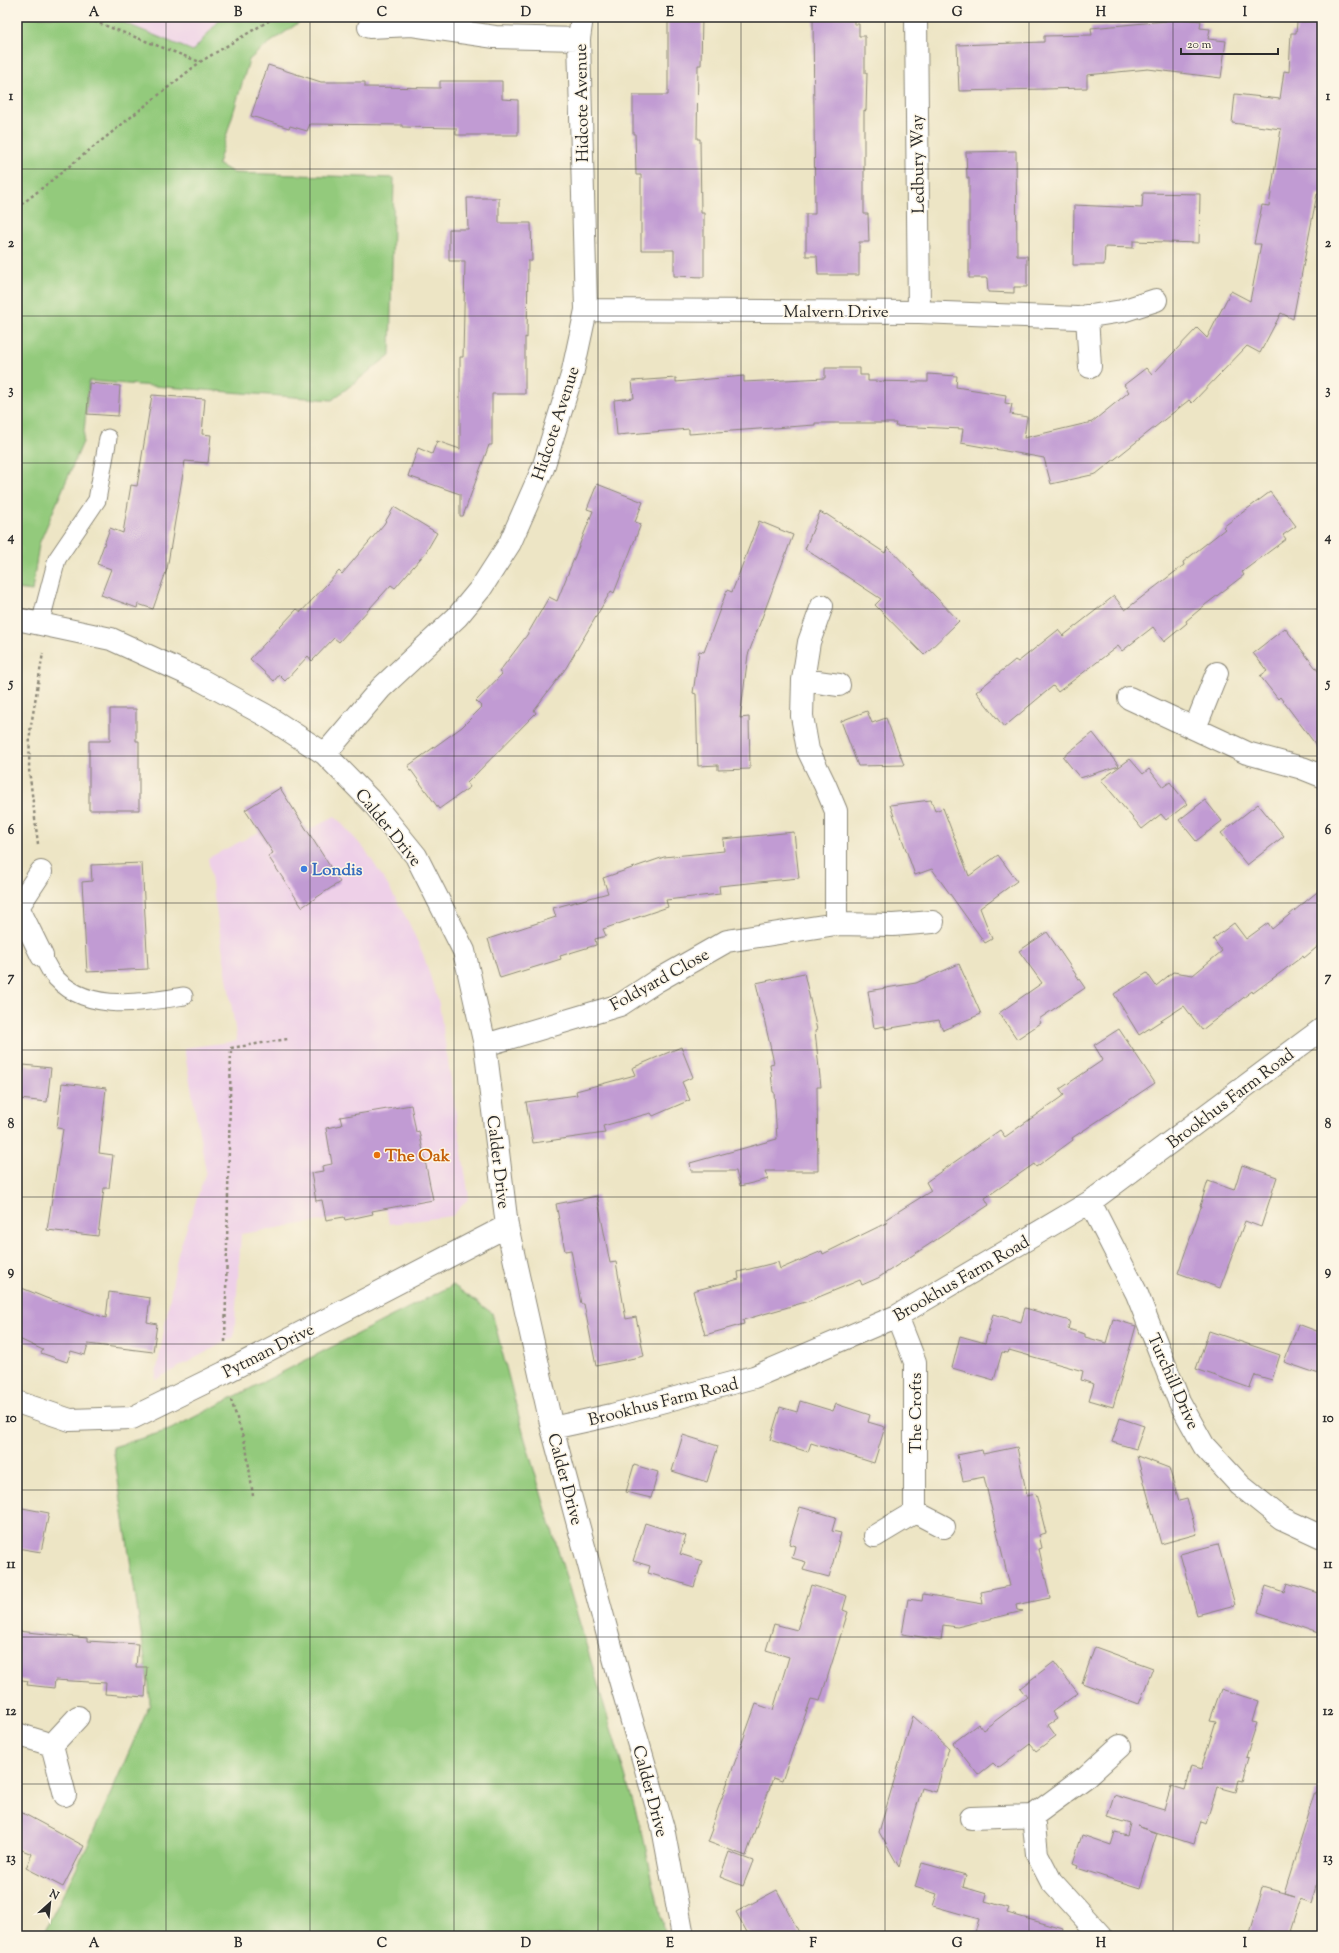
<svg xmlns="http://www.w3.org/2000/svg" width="1339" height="1953" viewBox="0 0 1339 1953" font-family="'Sorts Mill Goudy',serif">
<rect width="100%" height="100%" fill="#fcf5e5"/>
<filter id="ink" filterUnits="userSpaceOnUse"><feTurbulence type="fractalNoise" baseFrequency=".025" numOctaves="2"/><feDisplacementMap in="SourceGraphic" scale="8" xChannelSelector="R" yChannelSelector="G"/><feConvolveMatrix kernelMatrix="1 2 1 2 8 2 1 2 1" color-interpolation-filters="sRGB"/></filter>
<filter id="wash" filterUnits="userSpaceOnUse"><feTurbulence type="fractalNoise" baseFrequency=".012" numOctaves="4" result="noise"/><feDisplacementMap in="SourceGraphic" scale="16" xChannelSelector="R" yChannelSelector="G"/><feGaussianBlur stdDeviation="0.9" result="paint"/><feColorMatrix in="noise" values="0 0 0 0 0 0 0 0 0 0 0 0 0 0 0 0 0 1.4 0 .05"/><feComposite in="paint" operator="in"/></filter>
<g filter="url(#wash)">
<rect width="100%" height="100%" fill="#ede5c5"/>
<path fill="#eed0e8" d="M 110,17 L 222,17 L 193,51 Z
M 335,816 L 366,851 L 387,884 L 408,921 L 423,954 L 439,1004 L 469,1198 L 452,1216 L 389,1224 L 386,1208 L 372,1211 L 373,1214 L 345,1220 L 344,1217 L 241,1234 L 234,1337 L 155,1380 L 178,1253 L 206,1172 L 184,1048 L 237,1041 L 208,858 L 259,832 L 273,853 L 307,831 Z"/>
<path fill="#93ca7c" stroke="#5f7a54" d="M 17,17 L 110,17 L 193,51 L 222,17 L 307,17 L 261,49 L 249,60 L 218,164 L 234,173 L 394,178 L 390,355 L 332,400 L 89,381 L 83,442 L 39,544 L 32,591 L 17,589 Z
M 453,1285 L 492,1313 L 524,1436 L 643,1836 L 665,1936 L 42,1936 L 88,1845 L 150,1704 L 149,1686 L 113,1447 L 169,1430 Z"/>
<g id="blocks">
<path fill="#c19bd3" d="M 668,17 L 702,17 L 701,65 L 698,65 L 697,139 L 700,139 L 701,213 L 704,213 L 704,277 L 674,276 L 674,250 L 641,250 L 641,175 L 636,175 L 635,133 L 633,133 L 633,95 L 668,95 Z
M 813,17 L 854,17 L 854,24 L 859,24 L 859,36 L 865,36 L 865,73 L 867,73 L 866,111 L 864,110 L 864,214 L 868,214 L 869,242 L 859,242 L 859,275 L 818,275 L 817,256 L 806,256 L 806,214 L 815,214 Z
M 1166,17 L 1201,21 L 1200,28 L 1210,29 L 1208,39 L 1226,41 L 1221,78 L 1148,69 L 1087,75 L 1087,88 L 959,91 L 957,45 L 1044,42 L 1044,36 L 1092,35 L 1091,28 L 1166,21 Z
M 1322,21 L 1322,195 L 1317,194 L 1293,319 L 1281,313 L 1260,353 L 1247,346 L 1192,403 L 1189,400 L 1096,474 L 1051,484 L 1044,458 L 961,443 L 963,429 L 895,426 L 896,423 L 815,423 L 815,425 L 689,434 L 689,429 L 617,435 L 614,400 L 634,398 L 632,381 L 676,378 L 676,382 L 744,376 L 744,382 L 825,378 L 825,368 L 860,368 L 860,375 L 868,375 L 868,381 L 928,382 L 928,374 L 957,376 L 956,387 L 1006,395 L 1005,403 L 1012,404 L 1010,414 L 1027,417 L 1024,438 L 1092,422 L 1129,392 L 1124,385 L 1146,368 L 1152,375 L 1197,328 L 1207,338 L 1231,291 L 1250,301 L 1261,244 L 1254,244 L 1262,205 L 1269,206 L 1281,129 L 1232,123 L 1235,94 L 1280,99 L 1284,71 L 1289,72 L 1291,33 L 1296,33 L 1297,22 Z
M 268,65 L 321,82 L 365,82 L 365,87 L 440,88 L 440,81 L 502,81 L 502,99 L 518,100 L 518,135 L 456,135 L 456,128 L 402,127 L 402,125 L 310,124 L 307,131 L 290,126 L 289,128 L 251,116 Z
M 1016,151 L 1017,256 L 1027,256 L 1027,287 L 1014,287 L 1014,293 L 988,292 L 987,278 L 969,278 L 969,178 L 967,178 L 966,152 Z
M 1143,193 L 1200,194 L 1199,243 L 1133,241 L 1133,248 L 1105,247 L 1104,265 L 1073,265 L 1074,205 L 1142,208 Z
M 467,198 L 499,198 L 499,223 L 531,223 L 532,261 L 528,261 L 527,338 L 525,337 L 525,394 L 492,394 L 492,445 L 489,445 L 463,516 L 460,516 L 460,494 L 408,476 L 418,448 L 432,454 L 437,441 L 460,449 L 460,357 L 463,357 L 465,261 L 449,261 L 449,229 L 468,229 Z
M 89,383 L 120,386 L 118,416 L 87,414 Z
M 152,395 L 205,399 L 202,434 L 211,435 L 208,463 L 185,461 L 167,569 L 153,609 L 138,604 L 137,608 L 101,595 L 111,569 L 97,564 L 110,528 L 123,533 L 131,485 L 137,486 Z
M 597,484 L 643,502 L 635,522 L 641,524 L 614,593 L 611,591 L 566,668 L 534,710 L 536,713 L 467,783 L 470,787 L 439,809 L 408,766 L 462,727 L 482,707 L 476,701 L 502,674 L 499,672 L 527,635 L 549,597 L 557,601 L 593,511 L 587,509 Z
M 1270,492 L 1296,526 L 1283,535 L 1286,539 L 1242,572 L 1244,575 L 1205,605 L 1186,621 L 1187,623 L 1164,642 L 1153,627 L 1122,651 L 1118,646 L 1058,692 L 1053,686 L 1004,727 L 976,692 L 1015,660 L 1018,662 L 1058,630 L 1063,636 L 1114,596 L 1125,610 L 1184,565 L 1183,562 L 1225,529 L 1223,527 Z
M 394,507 L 437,533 L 426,552 L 395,588 L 391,585 L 339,642 L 334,638 L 312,661 L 308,656 L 285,681 L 279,675 L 274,681 L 250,659 L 297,609 L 301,612 L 339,571 L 342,574 L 384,524 Z
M 820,512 L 825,515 L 826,514 L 885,553 L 888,547 L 959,621 L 924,655 L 875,605 L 881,599 L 805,549 Z
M 759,521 L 793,535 L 748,655 L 740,718 L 749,717 L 750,769 L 718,770 L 718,765 L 698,766 L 696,694 L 693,693 L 699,651 L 704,652 L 727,590 L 732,592 Z
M 1285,628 L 1322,676 L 1322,753 L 1280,697 L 1278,699 L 1260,676 L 1267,671 L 1253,653 Z
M 110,709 L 136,709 L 136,741 L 139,741 L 139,810 L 89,810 L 89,741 L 110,741 Z
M 867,711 L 872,723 L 886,718 L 904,765 L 858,766 L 841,721 Z
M 1093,733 L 1119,766 L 1080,778 L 1063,757 Z
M 1130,759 L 1143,774 L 1149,769 L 1163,787 L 1170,782 L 1187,804 L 1166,820 L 1161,814 L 1142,829 L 1101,780 Z
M 280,788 L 340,882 L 302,907 L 268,856 L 273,853 L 245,810 Z
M 931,800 L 935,811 L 943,808 L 969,876 L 998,855 L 1017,881 L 980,908 L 992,939 L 985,943 L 932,869 L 915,875 L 890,805 Z
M 1205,800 L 1222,821 L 1196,841 L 1179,820 Z
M 1258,804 L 1284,836 L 1247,865 L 1221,833 Z
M 794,832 L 799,878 L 719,886 L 720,894 L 666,900 L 668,907 L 603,929 L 606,936 L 595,939 L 596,945 L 560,956 L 561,959 L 500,978 L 488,939 L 556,917 L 553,908 L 608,893 L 603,878 L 664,857 L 724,851 L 723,839 Z
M 142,863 L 148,969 L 87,972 L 82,882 L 92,881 L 91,865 Z
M 1322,888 L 1322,943 L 1304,958 L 1303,956 L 1253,993 L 1252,991 L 1202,1030 L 1184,1006 L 1139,1035 L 1114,994 L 1147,973 L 1156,986 L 1173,972 L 1193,975 L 1222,951 L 1213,939 L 1234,923 L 1246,939 L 1268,923 L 1272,929 Z
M 1047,932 L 1085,988 L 1039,1019 L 1041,1023 L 1017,1039 L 999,1013 L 1042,983 L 1019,951 Z
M 959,964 L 981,1014 L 943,1030 L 939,1020 L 885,1029 L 885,1026 L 874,1028 L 868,991 L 916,983 Z
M 804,973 L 817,1030 L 815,1031 L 821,1087 L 817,1087 L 818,1171 L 765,1171 L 768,1179 L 740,1186 L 736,1171 L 691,1171 L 690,1163 L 777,1139 L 774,1092 L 773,1092 L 770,1064 L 774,1063 L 756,983 Z
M 1119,1029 L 1155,1083 L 1072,1138 L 1073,1140 L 1036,1167 L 1034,1164 L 985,1198 L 989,1205 L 878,1278 L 862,1285 L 860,1280 L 809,1301 L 743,1320 L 744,1324 L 705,1335 L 693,1291 L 739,1279 L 738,1272 L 778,1262 L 780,1269 L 822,1251 L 823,1254 L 888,1222 L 886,1219 L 931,1191 L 926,1182 L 1000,1130 L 1005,1137 L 1064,1095 L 1060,1089 L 1103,1060 L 1094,1045 Z
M 681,1047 L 693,1077 L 682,1082 L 690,1100 L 653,1116 L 651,1113 L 603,1126 L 605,1133 L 533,1143 L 526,1102 L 577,1095 L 576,1091 L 635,1075 L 632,1068 Z
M 24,1065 L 51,1068 L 47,1102 L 20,1099 Z
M 62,1083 L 106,1088 L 99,1153 L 113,1155 L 109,1188 L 104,1188 L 98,1236 L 47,1230 L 63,1129 L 57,1128 Z
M 411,1105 L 416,1132 L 419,1131 L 433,1200 L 372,1211 L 373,1214 L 345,1220 L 344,1217 L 326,1220 L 322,1200 L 316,1201 L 311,1173 L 323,1171 L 322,1166 L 332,1164 L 326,1128 L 342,1125 L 340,1117 Z
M 1242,1165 L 1277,1177 L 1261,1227 L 1245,1221 L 1220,1288 L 1178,1273 L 1201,1207 L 1200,1206 L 1208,1181 L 1234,1190 Z
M 597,1196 L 610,1263 L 616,1262 L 626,1319 L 636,1317 L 644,1356 L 596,1366 L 584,1304 L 581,1304 L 571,1250 L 565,1251 L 556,1204 Z
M 17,1286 L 46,1298 L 106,1318 L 109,1292 L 150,1298 L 147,1322 L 157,1324 L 153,1352 L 88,1344 L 85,1355 L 71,1351 L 67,1362 L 41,1353 L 43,1350 L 17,1338 Z
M 1025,1308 L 1070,1321 L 1068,1329 L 1085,1334 L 1085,1337 L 1106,1343 L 1113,1319 L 1136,1326 L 1113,1407 L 1089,1400 L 1094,1384 L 1081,1380 L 1083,1371 L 1009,1350 L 1008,1353 L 1002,1352 L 994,1380 L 952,1368 L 960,1336 L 985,1343 L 993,1314 L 1021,1322 Z
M 1298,1324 L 1322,1333 L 1322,1375 L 1284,1362 Z
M 1209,1331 L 1280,1355 L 1272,1380 L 1255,1375 L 1250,1388 L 1196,1369 Z
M 800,1401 L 833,1411 L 836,1404 L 870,1415 L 868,1422 L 885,1427 L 874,1463 L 811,1443 L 808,1452 L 770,1440 L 780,1407 L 797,1412 Z
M 1120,1418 L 1144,1426 L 1136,1449 L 1112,1442 Z
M 683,1435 L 718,1446 L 707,1482 L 672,1471 Z
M 1017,1447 L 1027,1496 L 1036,1494 L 1046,1533 L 1039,1535 L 1042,1548 L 1039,1549 L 1050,1598 L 1016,1605 L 1017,1610 L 1023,1611 L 957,1627 L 943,1625 L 941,1640 L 902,1634 L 908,1599 L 922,1601 L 923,1594 L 983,1604 L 981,1592 L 1010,1586 L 984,1477 L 963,1481 L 957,1455 L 982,1450 L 983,1454 Z
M 1137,1456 L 1169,1468 L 1179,1501 L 1187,1499 L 1197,1534 L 1161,1544 Z
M 634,1465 L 658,1472 L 651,1498 L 626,1492 Z
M 17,1507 L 49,1513 L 41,1552 L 17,1548 Z
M 800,1507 L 836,1517 L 832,1531 L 841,1533 L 829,1577 L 803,1570 L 806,1562 L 792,1558 L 795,1546 L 789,1544 Z
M 645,1523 L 686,1536 L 680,1554 L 702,1561 L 694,1587 L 648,1573 L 650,1566 L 633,1561 Z
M 1218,1544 L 1235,1605 L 1197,1615 L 1180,1554 Z
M 1287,1583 L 1322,1594 L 1322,1634 L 1258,1612 L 1266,1586 L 1284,1592 Z
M 811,1585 L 847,1596 L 843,1610 L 848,1612 L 820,1701 L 811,1699 L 782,1781 L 773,1778 L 746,1856 L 708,1842 L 713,1829 L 711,1828 L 756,1704 L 773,1710 L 789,1657 L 766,1650 L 774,1624 L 797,1630 Z
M 17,1631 L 87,1638 L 87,1641 L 138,1644 L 136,1667 L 147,1667 L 145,1697 L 105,1694 L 106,1683 L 55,1680 L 54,1688 L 27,1685 L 28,1681 L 17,1679 Z
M 1095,1647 L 1153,1668 L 1139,1704 L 1082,1683 Z
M 1054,1662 L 1078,1693 L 1052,1712 L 1057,1719 L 1048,1725 L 1056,1736 L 1036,1751 L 1030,1744 L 998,1768 L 993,1763 L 978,1775 L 953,1743 L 978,1724 L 983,1730 L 1027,1697 L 1020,1688 Z
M 1221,1689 L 1258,1701 L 1252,1722 L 1257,1723 L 1246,1757 L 1249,1758 L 1242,1781 L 1238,1780 L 1235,1792 L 1217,1787 L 1206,1823 L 1200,1821 L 1193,1844 L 1137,1826 L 1157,1833 L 1140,1888 L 1077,1868 L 1078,1865 L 1073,1863 L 1082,1835 L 1111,1845 L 1115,1832 L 1127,1835 L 1130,1824 L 1107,1817 L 1114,1795 L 1164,1810 L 1171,1786 L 1184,1790 L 1191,1766 L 1201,1769 L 1216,1721 L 1210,1720 Z
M 913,1716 L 949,1748 L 936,1792 L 922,1788 L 899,1867 L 879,1832 Z
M 1316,1790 L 1322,1791 L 1322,1867 L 1312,1902 L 1300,1898 L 1288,1936 L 1248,1936 L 1263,1887 L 1294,1896 L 1284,1893 Z
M 17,1810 L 84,1846 L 63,1887 L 26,1868 L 32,1854 L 17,1848 Z
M 729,1852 L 753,1861 L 743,1886 L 720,1877 Z
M 922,1863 L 966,1875 L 963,1887 L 987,1894 L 985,1901 L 1009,1908 L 1007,1913 L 1063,1929 L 1062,1936 L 974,1936 L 979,1919 L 933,1906 L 937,1894 L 915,1887 Z
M 777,1890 L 801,1936 L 749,1936 L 736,1912 Z"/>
</g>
</g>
<g filter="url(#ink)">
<use href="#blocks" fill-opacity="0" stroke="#8c8878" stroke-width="1"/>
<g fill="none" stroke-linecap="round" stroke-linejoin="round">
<g stroke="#8c8878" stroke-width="19">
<path id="service" d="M 40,624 L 57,559 L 97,500 L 108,438
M 42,956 C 45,961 48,967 51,972 C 82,1014 140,1003 184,996"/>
</g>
<g stroke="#8c8878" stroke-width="24">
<path id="minor" d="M 916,17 L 919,312
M 369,27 L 412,25 L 495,37 L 579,39
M 586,310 L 919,312 L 1078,318 L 1122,311 L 1156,300
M 1087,316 L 1090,367
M 822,606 L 809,642 L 803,680 L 802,716 L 808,750 L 825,785 L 836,811 L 836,924
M 17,619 L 111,639 L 201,680 L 265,715 L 325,754 L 373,803 L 416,856 L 464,951 L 485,1045 L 507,1226 L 552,1428 L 620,1680 L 663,1828 L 683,1936
M 803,680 L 839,685
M 1129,698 L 1247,753 L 1302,768 L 1322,776
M 1195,728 L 1217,673
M 325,754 L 381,688 L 457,617 L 481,588 L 510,543 L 543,468 L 572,375 L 586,310 L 579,39 L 582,17
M 41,872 L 18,907 L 42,956
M 485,1045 L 620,1005 L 655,982 L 727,941 L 836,924 L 893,925 L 933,922
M 1090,1202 L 1137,1294 L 1179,1401 L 1204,1446 L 1240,1485 L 1281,1518 L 1322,1537
M 897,1316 L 915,1362 L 915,1512
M 17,1402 L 70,1420 L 132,1418 L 224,1373 L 507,1226
M 552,1428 L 612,1415 L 754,1377 L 897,1316 L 1090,1202 L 1322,1029
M 875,1536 L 915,1512 L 944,1527
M 17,1734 L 52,1745
M 65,1795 L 52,1745 L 78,1717
M 1033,1816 L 1087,1776 L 1120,1746
M 971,1818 L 1033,1816 L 1037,1854 L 1051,1881 L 1101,1936"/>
</g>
<path stroke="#8c8878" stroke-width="2.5" stroke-dasharray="3 3" stroke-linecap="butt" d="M 83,17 L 200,62
M 17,208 L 200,62 L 275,17
M 38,844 L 29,769 L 30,732 L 43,653
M 225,1342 L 231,1048 L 288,1039
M 231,1400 L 246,1446 L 253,1496
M 1317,1936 L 1322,1922"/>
<use href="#service" stroke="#fff" stroke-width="17"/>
<use href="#minor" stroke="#fff" stroke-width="22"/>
</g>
</g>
<path fill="none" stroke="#2b2b2b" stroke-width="1" stroke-opacity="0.55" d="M 166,17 L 166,1936M 310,17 L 310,1936M 454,17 L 454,1936M 598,17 L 598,1936M 741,17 L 741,1936M 885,17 L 885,1936M 1029,17 L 1029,1936M 1173,17 L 1173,1936M 17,169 L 1322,169M 17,316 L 1322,316M 17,463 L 1322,463M 17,609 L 1322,609M 17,756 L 1322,756M 17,903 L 1322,903M 17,1050 L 1322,1050M 17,1197 L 1322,1197M 17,1344 L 1322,1344M 17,1490 L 1322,1490M 17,1637 L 1322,1637M 17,1784 L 1322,1784"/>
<circle fill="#3f7fe0" stroke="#fcf5e5" stroke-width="1.5" cx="304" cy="869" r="4"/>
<circle fill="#e8710a" stroke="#fcf5e5" stroke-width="1.5" cx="377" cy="1155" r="4"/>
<g text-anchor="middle" stroke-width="3" stroke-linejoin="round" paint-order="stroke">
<g font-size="17" fill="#2b2b2b" stroke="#fcf5e5">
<text transform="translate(581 103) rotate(-91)" y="6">Hidcote Avenue</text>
<text transform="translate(917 164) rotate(-91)" y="6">Ledbury Way</text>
<text x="836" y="317">Malvern Drive</text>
<text transform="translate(555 423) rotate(-72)" y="6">Hidcote Avenue</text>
<text transform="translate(389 827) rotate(51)" y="6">Calder Drive</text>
<text transform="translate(659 979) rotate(-29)" y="6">Foldyard Close</text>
<text transform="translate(1230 1098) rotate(-37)" y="6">Brookhus Farm Road</text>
<text transform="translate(499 1162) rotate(83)" y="6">Calder Drive</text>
<text transform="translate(961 1278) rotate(-30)" y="6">Brookhus Farm Road</text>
<text transform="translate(268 1350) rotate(-27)" y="6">Pytman Drive</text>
<text transform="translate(1174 1381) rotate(66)" y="6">Turchill Drive</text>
<text transform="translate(663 1401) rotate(-14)" y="6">Brookhus Farm Road</text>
<text transform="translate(915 1413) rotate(-90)" y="6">The Crofts</text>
<text transform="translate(566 1479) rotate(75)" y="6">Calder Drive</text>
<text transform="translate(651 1791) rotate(75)" y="6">Calder Drive</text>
</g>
<g font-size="17" font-weight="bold" fill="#366cbe" stroke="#fcf5e5" text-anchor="start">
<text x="312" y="875">Londis</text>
</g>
<g font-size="17" font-weight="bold" fill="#c56008" stroke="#fcf5e5" text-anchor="start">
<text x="385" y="1161">The Oak</text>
</g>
</g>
<rect width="1339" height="1953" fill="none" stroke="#fcf5e5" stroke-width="44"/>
<g transform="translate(50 1903) rotate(27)" stroke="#fcf5e5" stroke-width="3" paint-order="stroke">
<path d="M0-3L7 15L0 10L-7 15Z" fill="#2b2b2b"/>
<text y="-6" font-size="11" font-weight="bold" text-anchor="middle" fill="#2b2b2b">N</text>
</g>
<path d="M1181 48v6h97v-6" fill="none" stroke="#2b2b2b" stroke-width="2"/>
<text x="1187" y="48" font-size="12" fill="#2b2b2b" stroke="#fcf5e5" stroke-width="3" paint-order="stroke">20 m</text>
<rect x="22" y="22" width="1295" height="1909" fill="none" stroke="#2b2b2b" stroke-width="1.5"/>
<g font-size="13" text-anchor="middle" font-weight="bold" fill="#2b2b2b">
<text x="94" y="16">A</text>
<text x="238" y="16">B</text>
<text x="382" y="16">C</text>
<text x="526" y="16">D</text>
<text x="670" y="16">E</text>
<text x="813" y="16">F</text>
<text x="957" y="16">G</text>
<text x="1101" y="16">H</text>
<text x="1245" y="16">I</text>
<text x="11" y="100">1</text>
<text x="1328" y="100">1</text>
<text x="11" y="247">2</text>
<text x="1328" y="247">2</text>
<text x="11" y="394">3</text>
<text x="1328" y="394">3</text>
<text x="11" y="541">4</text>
<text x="1328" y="541">4</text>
<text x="11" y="687">5</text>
<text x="1328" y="687">5</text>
<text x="11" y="834">6</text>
<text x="1328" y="834">6</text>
<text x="11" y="981">7</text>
<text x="1328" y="981">7</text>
<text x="11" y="1128">8</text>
<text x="1328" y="1128">8</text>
<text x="11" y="1275">9</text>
<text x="1328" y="1275">9</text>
<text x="11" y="1422">10</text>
<text x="1328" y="1422">10</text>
<text x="11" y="1568">11</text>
<text x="1328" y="1568">11</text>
<text x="11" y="1715">12</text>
<text x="1328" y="1715">12</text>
<text x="11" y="1862">13</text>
<text x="1328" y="1862">13</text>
<text x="94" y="1947">A</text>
<text x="238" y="1947">B</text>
<text x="382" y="1947">C</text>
<text x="526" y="1947">D</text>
<text x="670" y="1947">E</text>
<text x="813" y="1947">F</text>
<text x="957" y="1947">G</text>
<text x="1101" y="1947">H</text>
<text x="1245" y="1947">I</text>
</g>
</svg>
